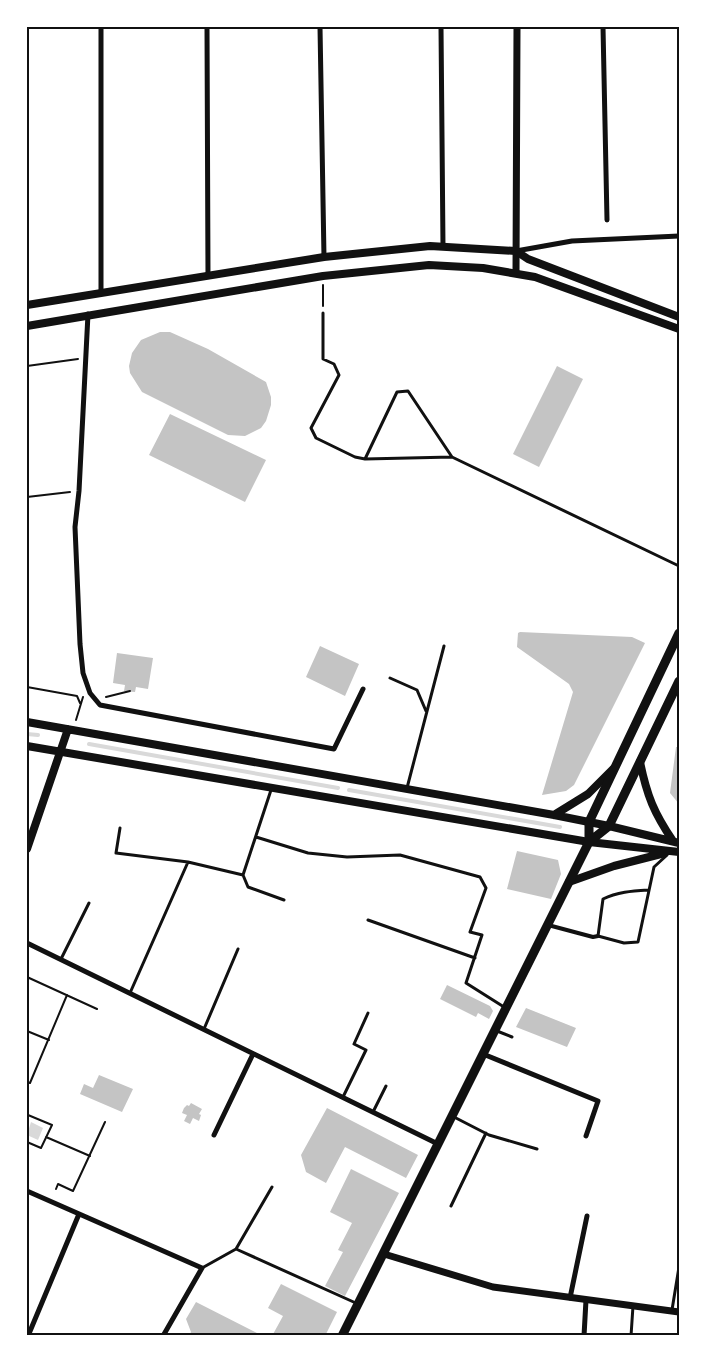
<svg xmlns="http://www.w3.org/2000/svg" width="706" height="1363" viewBox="0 0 706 1363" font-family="Inter,sans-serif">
<rect width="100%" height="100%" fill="#fff"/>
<path fill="#d9d9d9" d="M 31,1122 L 43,1128 L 38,1140 L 27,1135 Z"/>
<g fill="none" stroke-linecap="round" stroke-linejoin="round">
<path stroke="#d9d9d9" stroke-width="4" d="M 27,734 L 38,735
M 89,744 L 338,788
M 349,790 L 560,827"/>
</g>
<path fill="#c4c4c4" d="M 160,332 L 170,332 L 208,349 L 266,382 L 271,397 L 271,405 L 266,421 L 261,428 L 245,436 L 228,435 L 142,392 L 130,373 L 129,366 L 132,353 L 141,340 Z
M 557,366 L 583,379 L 539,467 L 513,454 Z
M 170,414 L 266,460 L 245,502 L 149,455 Z
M 520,632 L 632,637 L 645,643 L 574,785 L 566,791 L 542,795 L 573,692 L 569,684 L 517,647 L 518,633 Z
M 320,646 L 359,664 L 345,696 L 306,677 Z
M 117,653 L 153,658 L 148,689 L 136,687 L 135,692 L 124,691 L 125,685 L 113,683 Z
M 676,747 L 679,747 L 679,804 L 670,793 Z
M 517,851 L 558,860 L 561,874 L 551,899 L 507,889 Z
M 447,985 L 490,1006 L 493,1011 L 489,1019 L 478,1013 L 476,1017 L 440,999 Z
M 526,1008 L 576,1028 L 567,1047 L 516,1027 Z
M 99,1075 L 133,1089 L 122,1112 L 80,1094 L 84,1084 L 93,1088 Z
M 191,1103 L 202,1109 L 199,1114 L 201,1115 L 199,1121 L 193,1118 L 190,1124 L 184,1121 L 187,1115 L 182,1113 L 184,1108 L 187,1105 L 189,1106 Z
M 327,1108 L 418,1155 L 406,1178 L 345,1147 L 326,1183 L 306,1172 L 301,1155 Z
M 351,1169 L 399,1193 L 345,1296 L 325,1286 L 343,1252 L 338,1250 L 352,1223 L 330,1212 Z
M 281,1284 L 337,1312 L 325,1336 L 272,1336 L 283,1316 L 268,1308 Z
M 196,1302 L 263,1336 L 189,1336 L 191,1332 L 186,1319 Z"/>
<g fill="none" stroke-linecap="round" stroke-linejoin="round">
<path stroke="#111" stroke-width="2" d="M 323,285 L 323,306
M 27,366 L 78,359
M 27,497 L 70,492
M 27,687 L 77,696 L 80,703
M 106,697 L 130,691
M 76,720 L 83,697
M 27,977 L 97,1009
M 27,1031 L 49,1040
M 27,1082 L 30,1083 L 67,995
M 27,1116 L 28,1115 L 52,1125 L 41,1148 L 27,1142
M 46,1137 L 90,1156
M 56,1189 L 58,1184 L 73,1191 L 105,1122"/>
<path stroke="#111" stroke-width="3" d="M 323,313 L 323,359 L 334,364 L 339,375 L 311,428 L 316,438 L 355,457 L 365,459 L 452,457 L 679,566
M 365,459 L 397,392 L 408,391 L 452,457
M 390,678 L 417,690 L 426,711
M 407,788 L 444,646
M 120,828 L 116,853 L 188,862 L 243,875
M 256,837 L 308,853 L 347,857 L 400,855 L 480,877 L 486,888 L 470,932 L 482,935 L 466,983 L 504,1007
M 243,875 L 271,790
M 243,875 L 248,887 L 284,900
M 648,890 C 632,891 617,892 603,899 L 598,936 L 624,943 L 638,942 L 654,867 L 666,856
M 368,920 L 475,958
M 61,959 L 89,903
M 130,993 L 188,862
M 204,1029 L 238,949
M 497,1031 L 512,1037
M 343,1097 L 366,1050 L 354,1044 L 368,1013
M 373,1112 L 386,1086
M 454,1117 L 489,1135 L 537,1149
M 451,1206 L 486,1133
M 236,1249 L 272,1187
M 202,1268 L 236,1249 L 358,1304
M 672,1310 L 679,1267
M 631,1336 L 633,1306"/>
<path stroke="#111" stroke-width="4" d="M 548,925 L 593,937 L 598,936"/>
<path stroke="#111" stroke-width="5" d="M 101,27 L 101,292
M 207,27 L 208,276
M 320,27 L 324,257
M 441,27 L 443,247
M 603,27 L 607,220
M 516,251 L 572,241 L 679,236
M 88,314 L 79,491 L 75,527 L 80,644 L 83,673 L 90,693 L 100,705 L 334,749 L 363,689
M 27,943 L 438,1144
M 483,1054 L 598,1101 L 586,1136
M 214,1135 L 253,1054
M 27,1191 L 202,1268 L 163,1336
M 570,1298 L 587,1216
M 28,1336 L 79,1214
M 584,1336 L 586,1300"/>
<path stroke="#111" stroke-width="7" d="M 516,273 L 517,27
M 384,1254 L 493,1287 L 679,1312"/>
<path stroke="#111" stroke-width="8" d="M 27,305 L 324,257 L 430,246 L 516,251 L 528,259 L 679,317
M 27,326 L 323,276 L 429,265 L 483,268 L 535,277 L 679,329
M 27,722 L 554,815 L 609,826 L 679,843
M 27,746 L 589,842 L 679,852
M 640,762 C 647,796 654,813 673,841
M 554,815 L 588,794 L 613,769
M 27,849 L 68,729
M 569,882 L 614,866 L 665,853"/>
<path stroke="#111" stroke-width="9" d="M 589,842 L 609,826 L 679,681
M 342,1336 L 589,842 L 589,822 L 679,633"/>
</g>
<rect width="706" height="1363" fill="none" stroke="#ffffff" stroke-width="57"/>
<rect x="28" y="28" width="650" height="1306" fill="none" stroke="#111" stroke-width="2"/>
</svg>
